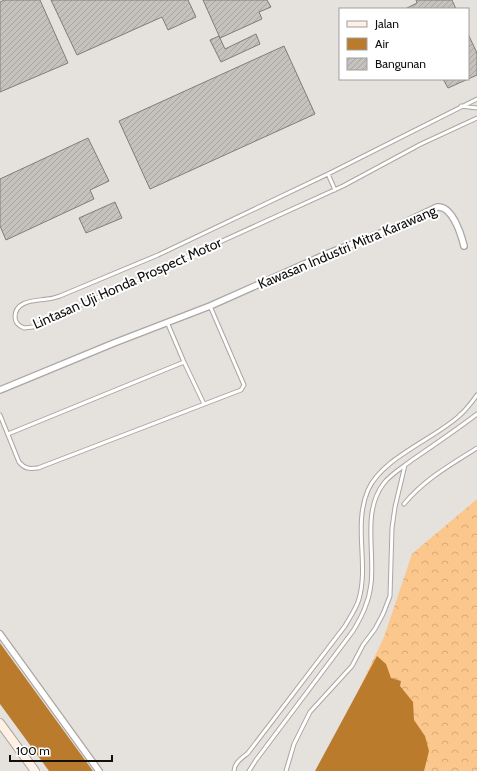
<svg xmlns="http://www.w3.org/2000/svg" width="477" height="771" viewBox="0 0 477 771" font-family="Cabin,sans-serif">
<defs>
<pattern id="forest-crowns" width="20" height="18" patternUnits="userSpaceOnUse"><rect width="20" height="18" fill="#fbc78d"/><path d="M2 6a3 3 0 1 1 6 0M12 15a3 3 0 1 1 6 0" fill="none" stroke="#d6aa78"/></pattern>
<pattern id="building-hatch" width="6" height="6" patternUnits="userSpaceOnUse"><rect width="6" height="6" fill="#c5c1bd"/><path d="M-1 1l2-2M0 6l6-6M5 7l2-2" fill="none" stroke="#a8a5a1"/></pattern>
</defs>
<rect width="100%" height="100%" fill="#e5e1dd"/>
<path fill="url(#forest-crowns)" d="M 477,499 L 477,771 L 320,771 L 384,637 L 412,554 Z"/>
<path fill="#ba7c2c" d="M 0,643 L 93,771 L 49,771 L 0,704 Z
M 377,656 L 386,664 L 391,678 L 401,681 L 400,686 L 413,702 L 414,720 L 425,736 L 429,751 L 424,771 L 315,771 Z"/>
<path fill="url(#building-hatch)" stroke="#807d79" d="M 4,0 L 40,0 L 68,63 L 0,92 L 0,2 Z
M 51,0 L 188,0 L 196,17 L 168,30 L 162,17 L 77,55 Z
M 203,0 L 267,0 L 271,7 L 259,12 L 262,19 L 220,38 Z
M 416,0 L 452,0 L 456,9 L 405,9 L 417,3 Z
M 256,34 L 260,44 L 221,62 L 210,40 L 219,36 L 225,49 Z
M 468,34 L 477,53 L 477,75 L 448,88 L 443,79 L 468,79 Z
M 284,46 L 315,114 L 150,189 L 119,121 Z
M 88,138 L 109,181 L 90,190 L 94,199 L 6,240 L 0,226 L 0,179 Z
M 115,202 L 122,218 L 86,233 L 79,218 Z"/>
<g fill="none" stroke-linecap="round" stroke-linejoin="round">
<g stroke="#aaa6a3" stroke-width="5">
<path id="lane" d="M 477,99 L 328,174 L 158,255 L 60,296 C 56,297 52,299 47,299 C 36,301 15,300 15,317 C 15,323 19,326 24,328 L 33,327 L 343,186 L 421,144 L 477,118
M 461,106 L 477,108
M 328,174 L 335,190
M 167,322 L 184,362
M 0,415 L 19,462 C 25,469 29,469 38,468 L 241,390 L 244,385 L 210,306
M 8,434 L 184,362 L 204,404
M 404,504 C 425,479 450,465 477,448
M 234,771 C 234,763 242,758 248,753 L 345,626 C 350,617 356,609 359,599 C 369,564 353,525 368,490 C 382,458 434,439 459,416 C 466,410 472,402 477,395
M 249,771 L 256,760 L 353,631 C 362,616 369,602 371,584 C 375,551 362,511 384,483 C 391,474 403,467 412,460 C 434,445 456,430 477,414
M 286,771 L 294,744 L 310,712 L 352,666 L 363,645 L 375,629 L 383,614 L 390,596 L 392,528 L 395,507 L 405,465"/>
</g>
<g stroke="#aaa6a3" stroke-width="8">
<path id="street" d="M 0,390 L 114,343 L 210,306 L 329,253 L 391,229 L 437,207 C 452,205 461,234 464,246
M 0,634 L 99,771"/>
</g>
<g stroke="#aaa6a3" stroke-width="10">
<path id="secondary" d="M 0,723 L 35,771"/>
</g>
<use href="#lane" stroke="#fff" stroke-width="3"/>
<use href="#street" stroke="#fff" stroke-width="5.5"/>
<use href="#secondary" stroke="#fef0e2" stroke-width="8"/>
</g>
<g text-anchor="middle" stroke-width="4" stroke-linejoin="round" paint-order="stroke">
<g font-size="14" fill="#100f0e" stroke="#fff">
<text transform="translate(347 247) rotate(-23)" y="5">Kawasan Industri Mitra Karawang</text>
<text transform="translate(127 283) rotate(-24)" y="5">Lintasan Uji Honda Prospect Motor</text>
</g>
</g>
<rect x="339" y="8" width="130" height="72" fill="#ffffff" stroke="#9f9f9f"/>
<rect x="347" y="21" width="20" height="6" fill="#fef0e2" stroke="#9f9f9f"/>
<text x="375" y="28" font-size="12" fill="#100f0e">Jalan</text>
<rect x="347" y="38" width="20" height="12" fill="#ba7c2c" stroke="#9f9f9f"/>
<text x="375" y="48" font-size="12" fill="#100f0e">Air</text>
<rect x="347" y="58" width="20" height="12" fill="url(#building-hatch)" stroke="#9f9f9f"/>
<text x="375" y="68" font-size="12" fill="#100f0e">Bangunan</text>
<path d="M10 755v6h102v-6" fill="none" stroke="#100f0e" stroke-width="2"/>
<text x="16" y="755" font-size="12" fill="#100f0e" stroke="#ffffff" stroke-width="3" paint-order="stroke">100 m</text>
</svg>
